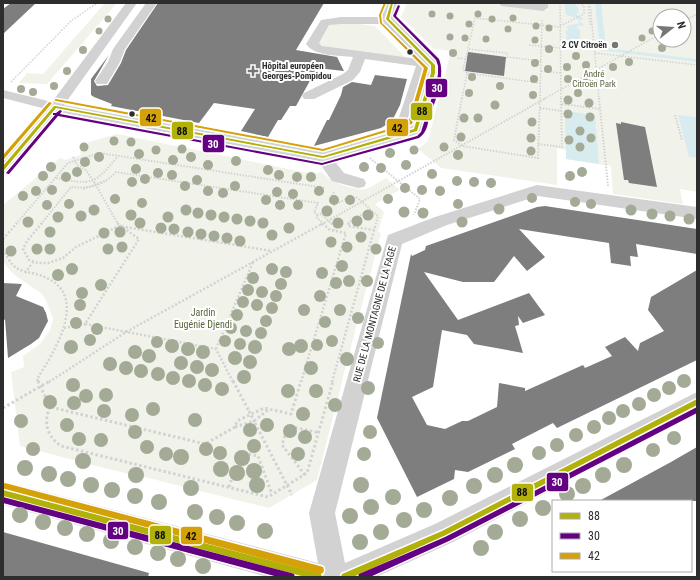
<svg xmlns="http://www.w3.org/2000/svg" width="700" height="580" viewBox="0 0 700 580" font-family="'Roboto Condensed',sans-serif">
<rect width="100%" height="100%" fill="#fff"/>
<path fill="#f1f3eb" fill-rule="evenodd" d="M 105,3 L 117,3 L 47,84 L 19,83 L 27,73 L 43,74 Z
M 407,3 L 486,3 L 548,10 L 548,3 L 697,3 L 697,192 L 680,189 L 683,204 L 613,194 L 611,166 L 566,159 L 566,150 L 557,148 L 557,185 L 441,168 L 418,149 L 428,141 L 451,51 L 434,49 L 401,17 ZM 660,16 L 684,16 L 684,40 L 660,40 Z
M 336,21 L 375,26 L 407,59 L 321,48 L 323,45 L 317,44 L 328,23 Z
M 117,134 L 313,174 L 322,172 C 329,181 354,191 366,189 C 372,187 380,181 386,178 L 400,190 L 375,204 L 384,212 L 378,232 L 381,233 L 378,246 L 381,247 L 380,252 L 376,251 L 369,280 L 372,280 L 371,286 L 367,286 L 359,316 L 363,317 L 362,324 L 357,323 L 349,355 L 352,356 L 350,365 L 346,364 L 338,399 L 342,400 L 339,410 L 335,409 L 317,480 L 269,508 L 196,490 L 195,495 L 187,493 L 188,488 L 141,476 L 138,481 L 131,479 L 133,475 L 88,464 L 86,468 L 79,466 L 81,462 L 20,446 L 11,372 L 24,367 L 23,356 L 41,343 L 50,330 L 53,319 L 47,302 L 42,294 L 13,274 L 3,262 L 3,205 L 60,158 L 65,160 L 81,155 L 80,152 L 89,142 Z"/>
<path fill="#d8ebef" d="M 564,3 L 575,3 L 579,10 L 577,15 L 584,19 L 579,20 L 584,25 L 576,27 L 580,30 L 580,42 L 571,43 L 566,39 L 567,35 L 565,32 L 568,30 L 566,26 L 580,23 L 577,19 L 578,18 L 566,15 Z
M 595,3 L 601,3 L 606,48 L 697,59 L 697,62 L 600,50 Z
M 565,111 L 595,115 L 599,164 L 566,159 Z
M 678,115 L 697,117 L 697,158 L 689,157 Z"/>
<path fill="#7e7e7e" d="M 11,3 L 36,3 L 3,34 L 3,9 Z
M 158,3 L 324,3 L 296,50 L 337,57 L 344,71 L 317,68 L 296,106 L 290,106 L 281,120 L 278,120 L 268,137 L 241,131 L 255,109 L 214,103 L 199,123 L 111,106 L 112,104 L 94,97 L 91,95 L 91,79 L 109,55 L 94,81 L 97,86 L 108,85 L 121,63 L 126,50 Z
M 468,52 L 506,57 L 504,76 L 465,71 Z
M 375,75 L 407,79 L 400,105 L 392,121 L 381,128 L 314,146 L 327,120 L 329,120 L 341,95 L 343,87 L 352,82 L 371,85 Z
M 621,122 L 645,127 L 657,187 L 629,183 L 628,180 L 624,180 L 616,123 L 621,124 Z
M 545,206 L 697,229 L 697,254 L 636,244 L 638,257 L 630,256 L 631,266 L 611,263 L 609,243 L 519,229 L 545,257 L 527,271 L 514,256 L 494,282 L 463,282 L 424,272 L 458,320 L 529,293 L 545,315 L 523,323 L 518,316 L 519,325 L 515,326 L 523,353 L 474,344 L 467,335 L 442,330 L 433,387 L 412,397 L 427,425 L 445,429 L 462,421 L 468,421 L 497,407 L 499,383 L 525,388 L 525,391 L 583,365 L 585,368 L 612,356 L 605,347 L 625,337 L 638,351 L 640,343 L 664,331 L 648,310 L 651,297 L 697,270 L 697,360 L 557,428 L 553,423 L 512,444 L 515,449 L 468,472 L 455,470 L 454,479 L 417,497 L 377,418 L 411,254 L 412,256 L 425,250 L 426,246 L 537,207 Z
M 3,283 L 22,284 L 16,296 L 43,307 L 46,313 L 48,321 L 39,338 L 31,344 L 8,358 L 5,319 L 3,322 Z
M 697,447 L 697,501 L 599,501 L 671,462 Z
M 3,532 L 149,573 L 148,577 L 3,577 Z"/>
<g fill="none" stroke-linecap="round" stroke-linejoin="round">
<path stroke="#d2d2d2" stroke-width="1.5" stroke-dasharray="1.5 1.5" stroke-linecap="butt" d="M 560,3 L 561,99
M 588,3 L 590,24 L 592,24
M 590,3 L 599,99
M 684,21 L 697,14
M 560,26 L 584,14 L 584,6 L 579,3
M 529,45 L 560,48
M 595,53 L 697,65
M 458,58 L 466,59
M 541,61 L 507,57 L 507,53 L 468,49 L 475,18 L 560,27
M 541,71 L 561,73
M 467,73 L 463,70 L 468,49
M 11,82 L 71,21 L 97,3
M 462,99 L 467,73 L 540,83
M 540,99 L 542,20
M 544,99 L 660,34"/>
<path stroke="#d2d2d2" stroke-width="2" stroke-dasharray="1.5 1.5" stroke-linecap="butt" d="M 462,98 L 454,140 L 462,146 L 538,158 L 540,98
M 561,98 L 562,149
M 599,98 L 608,186
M 562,104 L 600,109
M 540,108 L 562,111
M 675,115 L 682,140
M 538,144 L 562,147
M 73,157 L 77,165 L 86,170 L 94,182
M 370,158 L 420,199 L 414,215
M 56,178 C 93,185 94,185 118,156
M 97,187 L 118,224
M 83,189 L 107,180
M 334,192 L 330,201 L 334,205 L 352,196
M 356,197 L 378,216 L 376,224
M 317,215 L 321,214 L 332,224
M 331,219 L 546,98
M 16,224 L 68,163 L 100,153 L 325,188
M 41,224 L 71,187 C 89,189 103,186 116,172 L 318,203 L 314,212 L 317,215 L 316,217 L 324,224
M 348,224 L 349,222 L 370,210"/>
<path stroke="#d2d2d2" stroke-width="2.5" stroke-dasharray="2 2" stroke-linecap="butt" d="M 42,223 L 27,241 L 23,249 L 29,260 L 38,263 L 48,263 L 63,258 L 76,247 L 119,226 L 272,251
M 117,223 L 139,239 L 85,324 L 216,349 L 233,382
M 331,223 L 335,227 L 334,230
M 349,223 L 348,226 L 374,230
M 3,239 L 17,223
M 3,249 C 17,279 25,267 49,279 C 88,299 53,354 37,379 L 38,382
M 25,273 L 33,262
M 64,328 L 85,324
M 216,349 L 253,262
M 49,382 L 126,332 L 320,225
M 301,382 L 346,233 L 330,230 L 322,223
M 332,382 L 376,223"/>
<path stroke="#d2d2d2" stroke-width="3" stroke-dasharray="2.5 2.5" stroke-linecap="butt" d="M 38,381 L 50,407 L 205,444 L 235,427 L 237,421 L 264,408 L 291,414 L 301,381
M 233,381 L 249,411
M 50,407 C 43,423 47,436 61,446 L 268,497 L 307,473 L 333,381
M 3,408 L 50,381
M 255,423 L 292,495
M 235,427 L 254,421 L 269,409
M 305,475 L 282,445 L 288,426 L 320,433
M 229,487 L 241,452 L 258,456 L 272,494"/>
<path fill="#d2d2d2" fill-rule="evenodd" d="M 126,3 L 137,3 L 64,105 L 323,152 L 394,132 L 416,66 L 365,59 L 360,72 L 353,80 L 314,99 L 304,99 L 302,96 L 304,93 L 343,74 L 348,70 L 353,57 C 339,55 315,57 306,44 L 321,20 L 341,17 L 381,17 L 387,3 L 397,3 L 393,18 L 439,65 L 439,73 L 425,127 L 421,133 L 333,159 L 344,173 L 364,179 L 366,183 L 364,187 L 358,188 L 332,181 L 318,161 L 58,112 L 8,173 L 3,174 L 3,159 L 46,109 L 3,98 L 3,90 L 52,102 ZM 341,24 L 385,24 L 419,59 L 322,46 L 319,43 L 329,25 ZM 427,73 L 411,127 L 410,127 Z
M 146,3 L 157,3 L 125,49 L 120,62 L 107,84 L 97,84 L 95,81 L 108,62 L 113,49 Z
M 497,3 L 548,3 L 548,8 L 543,11 L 502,6 Z
M 537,185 L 697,207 L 697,219 L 538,196 L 447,225 L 402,244 L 335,513 L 345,563 L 435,524 L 697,392 L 697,413 L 453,542 L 376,577 L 268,577 L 3,505 L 3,481 L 318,563 L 309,513 L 388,235 L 435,217 Z"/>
<path stroke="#d2d2d2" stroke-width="2" stroke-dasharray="1.5 1.5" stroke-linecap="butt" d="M 94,182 L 97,187
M 322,224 L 331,219"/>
<path stroke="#d2d2d2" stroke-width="2.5" stroke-dasharray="2 2" stroke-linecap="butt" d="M 320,225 L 324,223"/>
<path stroke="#d2d2d2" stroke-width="3" stroke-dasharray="2.5 2.5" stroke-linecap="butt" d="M 249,411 L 255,423"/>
<g stroke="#fff" stroke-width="3">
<path id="bus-1" d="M 391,3 L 393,3 L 389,19 L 435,65 L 435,73 L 417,131 L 323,158 L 56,108 L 4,170 L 3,170 L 3,166 L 54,106 L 55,106 L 323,156 L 414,129 L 431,73 L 431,65 L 386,19 Z
M 697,399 L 697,405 L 446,535 L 353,577 L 341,577 L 342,574 L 442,531 Z
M 3,490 L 318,573 L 321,574 L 322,577 L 305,577 L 3,496 Z"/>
</g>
<g stroke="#fff" stroke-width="3">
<path id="bus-2" d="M 398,5 L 400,6 L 396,16 L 439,59 C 446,76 435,102 429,118 C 428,123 427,129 424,133 C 423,135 421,136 419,138 L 322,165 L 58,116 L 9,174 L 8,174 L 6,173 L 55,115 L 53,115 L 53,113 L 56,113 L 60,110 L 62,111 L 60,114 L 322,163 L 417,136 L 421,132 L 436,84 L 438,74 L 438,66 L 436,60 L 393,16 Z
M 697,407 L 697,413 L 449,541 L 370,577 L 358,577 L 359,574 L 445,537 Z
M 3,497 L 291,573 L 294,574 L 295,577 L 278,577 L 3,503 Z"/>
</g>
<g stroke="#fff" stroke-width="3">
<path id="bus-3" d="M 384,3 L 386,3 L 381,15 L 382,23 L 428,68 L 412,124 L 323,151 L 56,101 L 54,100 L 56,99 L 323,149 L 408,123 L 424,68 L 380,23 L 379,15 Z
M 49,102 L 52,103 L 4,159 L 3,159 L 3,155 Z
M 5,483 L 320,566 L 323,567 L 324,570 L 323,573 L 320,574 L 5,489 L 3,488 L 3,484 Z"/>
</g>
<use href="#bus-1" fill="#b1b109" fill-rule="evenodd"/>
<use href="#bus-2" fill="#640082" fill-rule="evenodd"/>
<use href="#bus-3" fill="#d5a109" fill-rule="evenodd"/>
</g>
<g fill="#a3aa95">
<circle cx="432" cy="14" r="3.5"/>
<circle cx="478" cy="14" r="3.5"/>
<circle cx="450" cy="16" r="3.5"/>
<circle cx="513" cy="18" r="3.5"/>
<circle cx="108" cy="19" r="3.5"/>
<circle cx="492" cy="19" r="3.5"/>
<circle cx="469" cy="24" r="3.5"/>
<circle cx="536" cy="26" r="3.5"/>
<circle cx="549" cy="28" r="3.5"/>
<circle cx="508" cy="29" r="3.5"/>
<circle cx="99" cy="31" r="3.5"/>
<circle cx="652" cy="31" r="3.5"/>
<circle cx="450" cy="37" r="3.5"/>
<circle cx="465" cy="38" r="3.5"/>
<circle cx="642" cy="38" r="3.5"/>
<circle cx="486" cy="39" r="3.5"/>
<circle cx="535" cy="40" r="3.5"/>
<circle cx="662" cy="48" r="4"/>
<circle cx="549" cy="49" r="4"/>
<circle cx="83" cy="50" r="4"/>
<circle cx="453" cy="53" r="4"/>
<circle cx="576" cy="56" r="4"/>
<circle cx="629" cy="62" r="4"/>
<circle cx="535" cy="63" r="4"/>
<circle cx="586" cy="65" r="4"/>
<circle cx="567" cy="67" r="4"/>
<circle cx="613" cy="67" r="4"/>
<circle cx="548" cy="69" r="4"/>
<circle cx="67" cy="71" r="4"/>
<circle cx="472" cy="77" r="4"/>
<circle cx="534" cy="79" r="4"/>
<circle cx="568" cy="79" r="4"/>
<circle cx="587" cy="81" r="4"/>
<circle cx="54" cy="86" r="4"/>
<circle cx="500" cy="86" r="4"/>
<circle cx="21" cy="89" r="4"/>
<circle cx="33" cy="92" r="4"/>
<circle cx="469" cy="93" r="4"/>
<circle cx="578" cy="93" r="4"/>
<circle cx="533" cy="95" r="4"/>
<circle cx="568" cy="100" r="4.5"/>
<circle cx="589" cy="103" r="4.5"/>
<circle cx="495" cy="105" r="4.5"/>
<circle cx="568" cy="114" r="4.5"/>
<circle cx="590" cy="117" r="4.5"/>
<circle cx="464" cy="118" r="4.5"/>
<circle cx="478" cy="118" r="4.5"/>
<circle cx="532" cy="122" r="4.5"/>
<circle cx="580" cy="131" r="4.5"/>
<circle cx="461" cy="137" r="4.5"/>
<circle cx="531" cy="138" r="4.5"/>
<circle cx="591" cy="138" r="4.5"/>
<circle cx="569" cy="140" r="4.5"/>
<circle cx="114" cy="141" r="4.5"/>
<circle cx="131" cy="142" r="4.5"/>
<circle cx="84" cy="147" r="4.5"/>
<circle cx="444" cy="147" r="4.5"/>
<circle cx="580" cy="147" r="4.5"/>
<circle cx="182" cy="149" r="4.5"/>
<circle cx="156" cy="150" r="4.5"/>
<circle cx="414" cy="150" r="4.5"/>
<circle cx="531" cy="151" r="4.5"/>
<circle cx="390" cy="153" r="5"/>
<circle cx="139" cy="154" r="5"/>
<circle cx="458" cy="155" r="5"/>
<circle cx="99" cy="157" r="5"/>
<circle cx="191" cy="157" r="5"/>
<circle cx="173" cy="160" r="5"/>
<circle cx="236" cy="161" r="5"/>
<circle cx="85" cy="162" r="5"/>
<circle cx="208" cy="165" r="5"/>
<circle cx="406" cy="165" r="5"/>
<circle cx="51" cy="167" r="5"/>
<circle cx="364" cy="167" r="5"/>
<circle cx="381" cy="168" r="5"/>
<circle cx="136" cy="169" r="5"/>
<circle cx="268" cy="170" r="5"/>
<circle cx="77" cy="172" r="5"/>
<circle cx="582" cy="172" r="5"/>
<circle cx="158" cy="173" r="5"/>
<circle cx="432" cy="174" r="5"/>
<circle cx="172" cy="175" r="5"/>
<circle cx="279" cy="175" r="5"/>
<circle cx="43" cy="176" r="5"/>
<circle cx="570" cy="176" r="5"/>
<circle cx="66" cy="177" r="5"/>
<circle cx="297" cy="177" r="5"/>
<circle cx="311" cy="177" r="5"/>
<circle cx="145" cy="179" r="5"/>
<circle cx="197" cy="180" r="5"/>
<circle cx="457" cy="181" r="5"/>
<circle cx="132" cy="182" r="5"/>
<circle cx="474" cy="182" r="5"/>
<circle cx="491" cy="183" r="5"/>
<circle cx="185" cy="186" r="5"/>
<circle cx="235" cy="186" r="5"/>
<circle cx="405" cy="188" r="5"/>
<circle cx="52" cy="190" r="5"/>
<circle cx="422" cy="190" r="5"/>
<circle cx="36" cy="191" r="5"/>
<circle cx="208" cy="191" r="5"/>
<circle cx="319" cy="191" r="5"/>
<circle cx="440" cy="191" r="5"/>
<circle cx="277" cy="192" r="5"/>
<circle cx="223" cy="193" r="5"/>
<circle cx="293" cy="194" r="5"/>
<circle cx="23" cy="196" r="5"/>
<circle cx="532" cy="198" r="5"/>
<circle cx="115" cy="199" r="5"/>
<circle cx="388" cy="199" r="5"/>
<circle cx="266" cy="200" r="5"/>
<circle cx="334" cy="200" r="5"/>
<circle cx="350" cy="200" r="5"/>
<circle cx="575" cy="202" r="5"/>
<circle cx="142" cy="203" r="5"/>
<circle cx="69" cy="204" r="5"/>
<circle cx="458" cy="204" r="5"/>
<circle cx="591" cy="204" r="5"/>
<circle cx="47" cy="205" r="5"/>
<circle cx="280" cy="205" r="5"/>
<circle cx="298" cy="205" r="5"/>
<circle cx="499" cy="209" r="5.5"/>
<circle cx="94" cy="210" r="5.5"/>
<circle cx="186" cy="210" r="5.5"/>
<circle cx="631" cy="210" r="5.5"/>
<circle cx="327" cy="211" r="5.5"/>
<circle cx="404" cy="212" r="5.5"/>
<circle cx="198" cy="213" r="5.5"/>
<circle cx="423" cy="213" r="5.5"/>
<circle cx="652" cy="214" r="5.5"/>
<circle cx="131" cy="215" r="5.5"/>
<circle cx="211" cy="215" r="5.5"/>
<circle cx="368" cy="215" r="5.5"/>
<circle cx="81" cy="216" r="5.5"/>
<circle cx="670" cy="216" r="5.5"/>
<circle cx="58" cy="217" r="5.5"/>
<circle cx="168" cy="217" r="5.5"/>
<circle cx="224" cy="217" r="5.5"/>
<circle cx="237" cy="219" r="5.5"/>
<circle cx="689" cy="219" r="5.5"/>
<circle cx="250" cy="221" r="5.5"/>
<circle cx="357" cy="221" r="5.5"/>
<circle cx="28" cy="222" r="5.5"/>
<circle cx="462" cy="222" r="5.5"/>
<circle cx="140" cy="223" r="5.5"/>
<circle cx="263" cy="223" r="5.5"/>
<circle cx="338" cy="223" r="5.5"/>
<circle cx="161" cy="228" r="5.5"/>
<circle cx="289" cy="228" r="5.5"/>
<circle cx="174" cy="229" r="5.5"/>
<circle cx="50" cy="232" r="5.5"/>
<circle cx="120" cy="232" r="5.5"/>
<circle cx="188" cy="232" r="5.5"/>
<circle cx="104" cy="233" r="5.5"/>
<circle cx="201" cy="234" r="5.5"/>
<circle cx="272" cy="235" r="5.5"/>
<circle cx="214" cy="236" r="5.5"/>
<circle cx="361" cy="237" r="5.5"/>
<circle cx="227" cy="238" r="5.5"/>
<circle cx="240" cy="241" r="5.5"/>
<circle cx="331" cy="242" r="5.5"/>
<circle cx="122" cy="247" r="5.5"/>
<circle cx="347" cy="247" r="5.5"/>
<circle cx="37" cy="249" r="5.5"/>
<circle cx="50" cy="249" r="5.5"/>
<circle cx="108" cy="249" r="5.5"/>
<circle cx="376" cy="249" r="5.5"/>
<circle cx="11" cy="251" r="5.5"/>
<circle cx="342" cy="266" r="6"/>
<circle cx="72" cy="269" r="6"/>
<circle cx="272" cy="269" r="6"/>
<circle cx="286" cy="272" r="6"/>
<circle cx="322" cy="273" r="6"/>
<circle cx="58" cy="275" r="6"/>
<circle cx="253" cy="278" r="6"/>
<circle cx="349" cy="281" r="6"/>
<circle cx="367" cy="281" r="6"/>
<circle cx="336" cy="283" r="6"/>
<circle cx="281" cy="284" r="6"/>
<circle cx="101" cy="285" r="6"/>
<circle cx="248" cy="290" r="6"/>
<circle cx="262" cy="292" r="6"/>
<circle cx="82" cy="293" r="6"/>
<circle cx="276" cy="296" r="6"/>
<circle cx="320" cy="296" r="6"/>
<circle cx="243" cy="302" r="6"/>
<circle cx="80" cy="305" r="6"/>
<circle cx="257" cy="305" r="6"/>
<circle cx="272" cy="308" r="6"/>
<circle cx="304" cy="310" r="6"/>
<circle cx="340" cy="310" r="6"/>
<circle cx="237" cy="315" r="6"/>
<circle cx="358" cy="318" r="6"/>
<circle cx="266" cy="321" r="6"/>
<circle cx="325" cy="322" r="6"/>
<circle cx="76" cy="323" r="6"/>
<circle cx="231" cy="328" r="6"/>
<circle cx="97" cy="329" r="6"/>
<circle cx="246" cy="331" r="6"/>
<circle cx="261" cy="333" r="6"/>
<circle cx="90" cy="340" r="6"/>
<circle cx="225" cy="341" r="6"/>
<circle cx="332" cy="341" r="6"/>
<circle cx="157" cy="342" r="6"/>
<circle cx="378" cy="343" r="6"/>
<circle cx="240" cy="344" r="6"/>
<circle cx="172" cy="346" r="7"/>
<circle cx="301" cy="346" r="7"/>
<circle cx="317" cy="345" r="6"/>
<circle cx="71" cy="347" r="7"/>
<circle cx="255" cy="347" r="7"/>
<circle cx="188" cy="349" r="7"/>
<circle cx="289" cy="349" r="7"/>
<circle cx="135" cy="352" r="7"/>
<circle cx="203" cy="352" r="7"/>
<circle cx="149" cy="356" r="7"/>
<circle cx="235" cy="358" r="7"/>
<circle cx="347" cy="359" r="7"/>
<circle cx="250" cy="362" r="7"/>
<circle cx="181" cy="363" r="7"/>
<circle cx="110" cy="364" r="7"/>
<circle cx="197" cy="367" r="7"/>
<circle cx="126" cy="368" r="7"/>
<circle cx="311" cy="368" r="7"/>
<circle cx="212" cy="370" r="7"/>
<circle cx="141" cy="371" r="7"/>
<circle cx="158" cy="374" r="7"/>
<circle cx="244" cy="377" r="7"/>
<circle cx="173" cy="378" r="7"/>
<circle cx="189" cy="381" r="7"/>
<circle cx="684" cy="381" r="7"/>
<circle cx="73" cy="385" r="7"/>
<circle cx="205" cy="385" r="7"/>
<circle cx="368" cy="388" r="7"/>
<circle cx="669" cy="388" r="7"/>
<circle cx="222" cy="389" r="7"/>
<circle cx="288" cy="391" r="7"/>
<circle cx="316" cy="391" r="7"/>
<circle cx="106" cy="395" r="7"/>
<circle cx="654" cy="395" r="7"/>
<circle cx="86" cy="396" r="7"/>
<circle cx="50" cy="402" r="7"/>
<circle cx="74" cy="403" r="7"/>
<circle cx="639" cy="404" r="7"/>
<circle cx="335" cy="405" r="7"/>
<circle cx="153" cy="409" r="7"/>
<circle cx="104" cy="411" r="7"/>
<circle cx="623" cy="411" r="7"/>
<circle cx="303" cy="414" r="7"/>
<circle cx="132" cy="415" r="7"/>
<circle cx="609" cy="418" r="7"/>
<circle cx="195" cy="420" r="7"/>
<circle cx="21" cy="421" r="7"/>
<circle cx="67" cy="425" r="7"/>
<circle cx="267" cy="425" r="7"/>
<circle cx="594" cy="427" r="7"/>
<circle cx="250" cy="430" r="7"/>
<circle cx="290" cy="431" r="7"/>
<circle cx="135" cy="432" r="7"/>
<circle cx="370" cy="432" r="7"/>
<circle cx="576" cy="435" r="7"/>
<circle cx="305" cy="437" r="7"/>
<circle cx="674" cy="438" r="7"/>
<circle cx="79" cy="439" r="7"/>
<circle cx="101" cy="440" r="7"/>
<circle cx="557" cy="445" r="7"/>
<circle cx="254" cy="446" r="7"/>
<circle cx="147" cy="447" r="7"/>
<circle cx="33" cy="449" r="7"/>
<circle cx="206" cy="449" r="7"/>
<circle cx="653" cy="450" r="7"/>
<circle cx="220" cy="453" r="7"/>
<circle cx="539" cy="453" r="7"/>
<circle cx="166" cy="454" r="7"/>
<circle cx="298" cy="454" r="7"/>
<circle cx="364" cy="454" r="7"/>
<circle cx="181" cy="457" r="8"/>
<circle cx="242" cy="458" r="8"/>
<circle cx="83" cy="461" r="8"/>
<circle cx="515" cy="465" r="8"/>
<circle cx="624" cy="465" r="8"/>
<circle cx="25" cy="468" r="8"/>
<circle cx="221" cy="469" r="8"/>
<circle cx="254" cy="471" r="8"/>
<circle cx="237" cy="473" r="8"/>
<circle cx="49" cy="474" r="8"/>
<circle cx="136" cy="475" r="8"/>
<circle cx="495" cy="475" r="8"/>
<circle cx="603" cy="475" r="8"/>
<circle cx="68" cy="479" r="8"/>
<circle cx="91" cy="485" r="8"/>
<circle cx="257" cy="485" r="8"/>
<circle cx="361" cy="485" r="8"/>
<circle cx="474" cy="486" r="8"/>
<circle cx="583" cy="486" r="8"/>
<circle cx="191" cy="488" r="8"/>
<circle cx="112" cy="490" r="8"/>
<circle cx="567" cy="494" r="8"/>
<circle cx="135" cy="496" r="8"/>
<circle cx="393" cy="497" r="8"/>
<circle cx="450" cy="498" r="8"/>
<circle cx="159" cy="502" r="8"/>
<circle cx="371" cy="507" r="8"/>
<circle cx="543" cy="508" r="8"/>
<circle cx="424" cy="510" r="8"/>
<circle cx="195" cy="512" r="8"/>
<circle cx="20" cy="515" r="8"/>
<circle cx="350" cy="516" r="8"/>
<circle cx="217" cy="517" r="8"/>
<circle cx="520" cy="519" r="8"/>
<circle cx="404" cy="520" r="8"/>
<circle cx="43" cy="522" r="8"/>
<circle cx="237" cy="523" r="8"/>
<circle cx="65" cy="528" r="8"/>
<circle cx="265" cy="531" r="8"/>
<circle cx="381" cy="532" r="8"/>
<circle cx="495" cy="532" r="8"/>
<circle cx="87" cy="534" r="8"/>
<circle cx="111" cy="541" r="8"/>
<circle cx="360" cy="542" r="8"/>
<circle cx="135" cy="547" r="8"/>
<circle cx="481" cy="548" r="8"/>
<circle cx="158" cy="553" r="8"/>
<circle cx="178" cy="559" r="8"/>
<circle cx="203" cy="566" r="8"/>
</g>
<g fill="#767676" stroke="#fff" stroke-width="1.5">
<circle cx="615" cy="45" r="4"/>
<path d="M251 65h4v4h4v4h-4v4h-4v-4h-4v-4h4z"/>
</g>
<g fill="#2d2d2d" stroke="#fff" stroke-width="1.5">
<circle cx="410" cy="52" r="3.5"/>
<circle cx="132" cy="114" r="3.5"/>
</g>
<g text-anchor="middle" stroke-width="4" stroke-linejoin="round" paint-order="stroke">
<g font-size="9" font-weight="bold" fill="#2d2d2d" stroke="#fff" text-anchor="end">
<text x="607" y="48">2 CV Citroën</text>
<text x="262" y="69" text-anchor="start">Hôpital européen<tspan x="262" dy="10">Georges-Pompidou</tspan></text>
</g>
<g font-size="9" fill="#58653e" stroke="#fff">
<text x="594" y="77">André<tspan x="594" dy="10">Citroën Park</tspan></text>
</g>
<g font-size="10" fill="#58653e" stroke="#fff">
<text x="203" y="316">Jardin<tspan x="203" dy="12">Eugénie Djendi</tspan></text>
</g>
<g font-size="10" fill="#2d2d2d" stroke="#fff">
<text transform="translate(374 314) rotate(-75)" y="4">RUE DE LA MONTAGNE DE LA FAGE</text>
</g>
</g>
<g stroke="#fff" stroke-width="1.5">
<rect x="425" y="78" width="23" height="20" rx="4" fill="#640082"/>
<rect x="410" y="102" width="23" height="19" rx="4" fill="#b1b109"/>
<rect x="139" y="108" width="23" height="19" rx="4" fill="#d5a109"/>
<rect x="386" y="118" width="23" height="19" rx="4" fill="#d5a109"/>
<rect x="171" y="121" width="23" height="19" rx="4" fill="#b1b109"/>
<rect x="202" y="134" width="23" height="19" rx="4" fill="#640082"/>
<rect x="546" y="472" width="23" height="20" rx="4" fill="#640082"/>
<rect x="511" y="483" width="23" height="19" rx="4" fill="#b1b109"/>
<rect x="107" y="521" width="22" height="19" rx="4" fill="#640082"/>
<rect x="149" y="525" width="23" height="20" rx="4" fill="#b1b109"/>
<rect x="180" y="526" width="23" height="19" rx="4" fill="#d5a109"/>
</g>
<g font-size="11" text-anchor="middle" font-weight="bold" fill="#fff">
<text x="437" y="92">30</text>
<text x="213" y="148">30</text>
<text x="557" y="486">30</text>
<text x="118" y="535">30</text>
</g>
<g font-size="11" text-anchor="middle" font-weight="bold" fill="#111">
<text x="422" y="115">88</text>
<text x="151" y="122">42</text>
<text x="397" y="132">42</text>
<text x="182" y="135">88</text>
<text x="522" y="496">88</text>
<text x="160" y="539">88</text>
<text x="191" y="540">42</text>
</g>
<rect width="700" height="580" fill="none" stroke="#2d2d2d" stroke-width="8"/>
<rect x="552" y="500" width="140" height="72" fill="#ffffff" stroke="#ababab"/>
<rect x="560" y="513" width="20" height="6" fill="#b1b109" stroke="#ababab"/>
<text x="588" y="520" font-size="12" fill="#2d2d2d">88</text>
<rect x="560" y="533" width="20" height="6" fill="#640082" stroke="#ababab"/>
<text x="588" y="540" font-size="12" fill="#2d2d2d">30</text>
<rect x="560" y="553" width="20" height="6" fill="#d5a109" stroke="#ababab"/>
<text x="588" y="560" font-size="12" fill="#2d2d2d">42</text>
<g transform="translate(672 28) rotate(73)"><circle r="19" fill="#ffffff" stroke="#ababab"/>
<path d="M0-3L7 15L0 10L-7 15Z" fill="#767676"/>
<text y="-6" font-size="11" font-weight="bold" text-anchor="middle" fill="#2d2d2d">N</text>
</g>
</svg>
